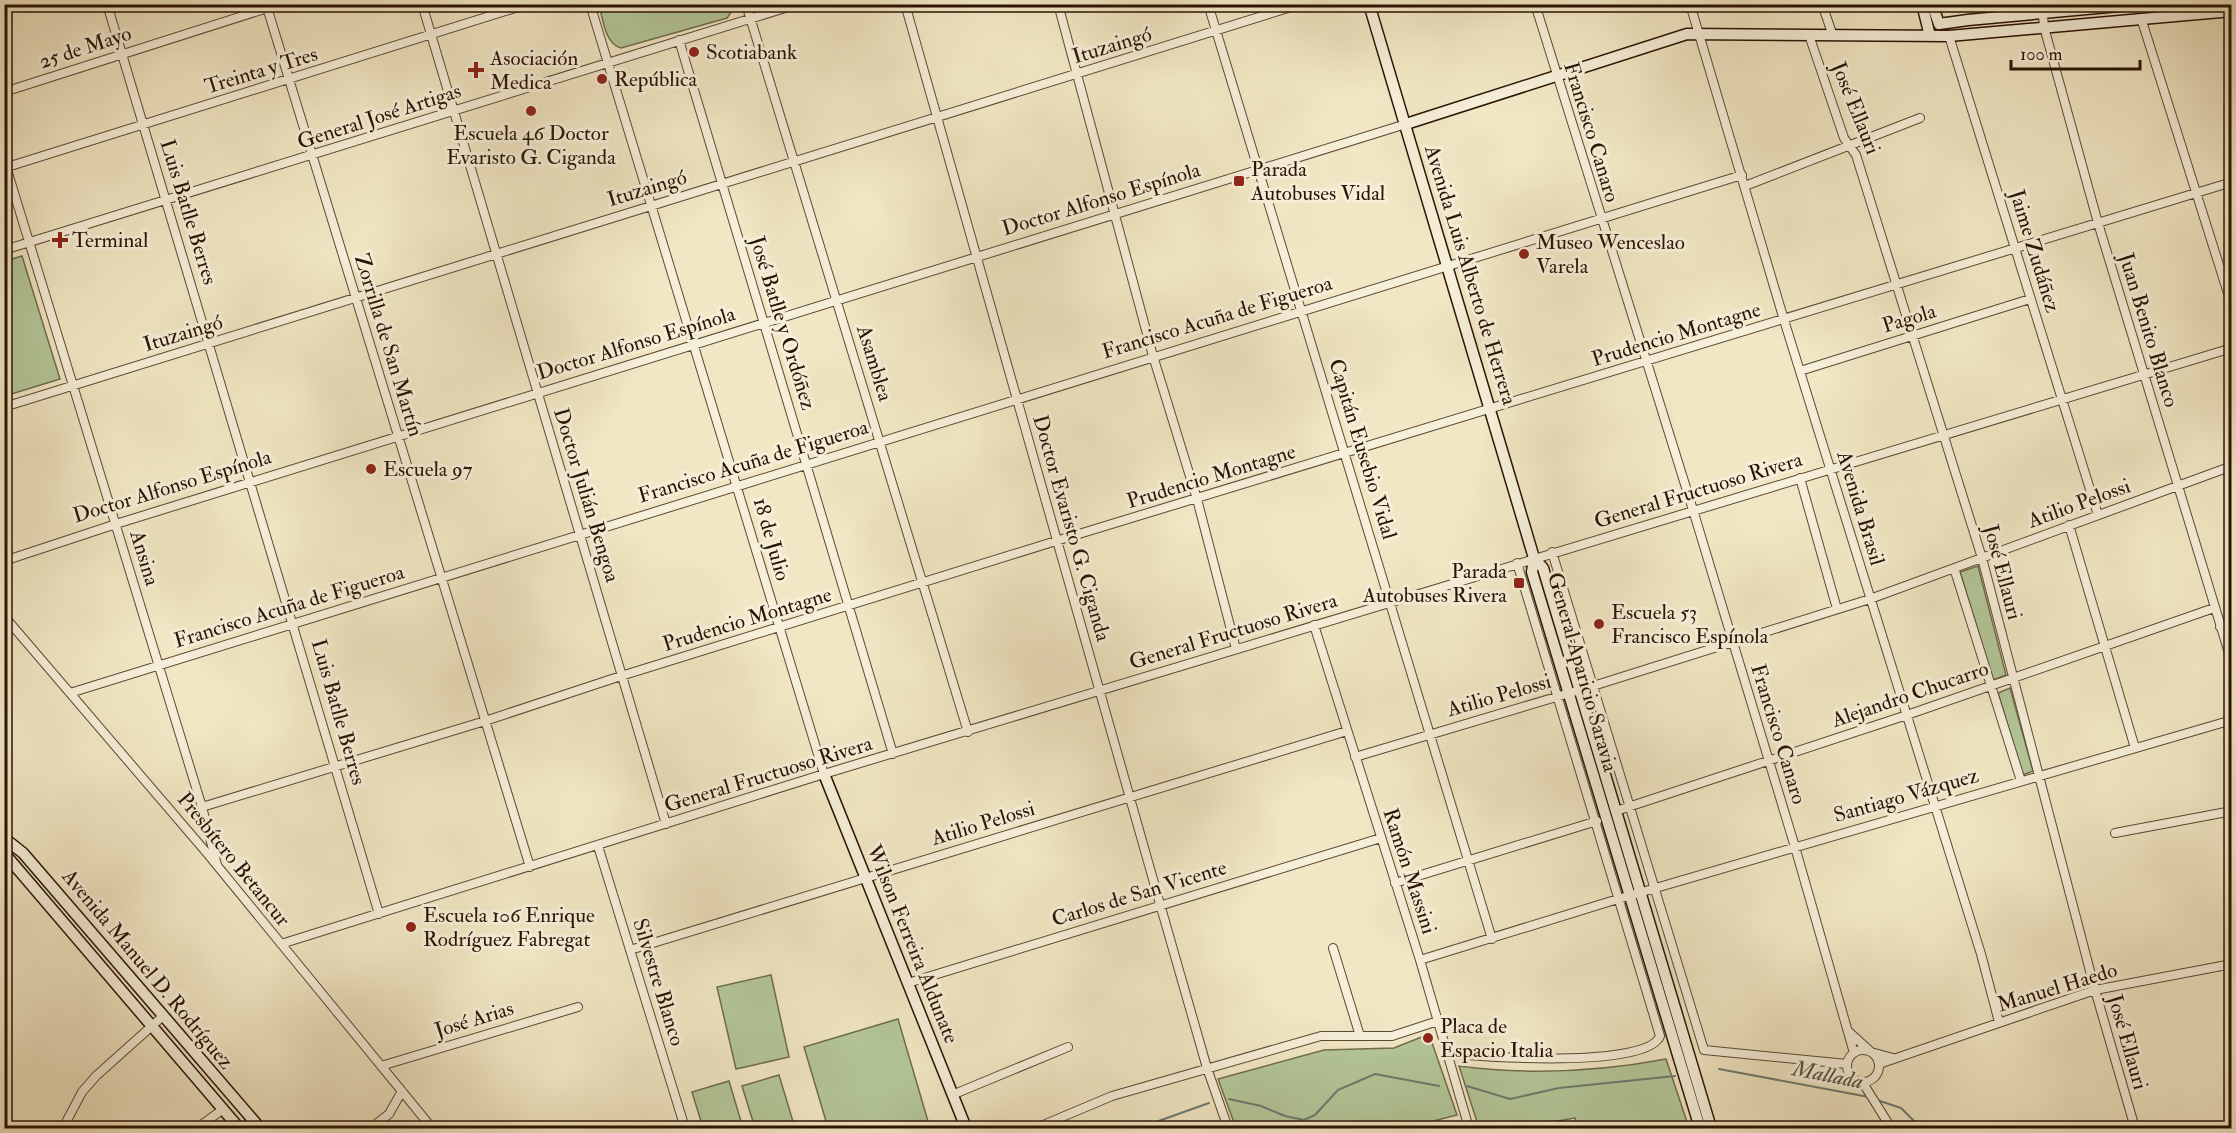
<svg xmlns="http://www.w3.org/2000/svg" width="2236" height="1133" viewBox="0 0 2236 1133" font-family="'IM FELL Double Pica',serif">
<rect width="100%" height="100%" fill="#f1e7c4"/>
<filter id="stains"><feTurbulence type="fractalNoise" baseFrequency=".00333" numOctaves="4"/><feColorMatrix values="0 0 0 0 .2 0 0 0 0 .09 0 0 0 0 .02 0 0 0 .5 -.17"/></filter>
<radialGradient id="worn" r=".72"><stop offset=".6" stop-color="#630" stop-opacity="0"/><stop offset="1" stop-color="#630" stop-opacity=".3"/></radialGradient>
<path fill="#b4c799" stroke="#6f6d4e" stroke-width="1.5" d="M 599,5 L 599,4 L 736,5 L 727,18 L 621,48 C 605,44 603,19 599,5 Z
M 22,256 L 60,379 L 5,396 L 5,261 Z
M 1978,566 L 2006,675 L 1993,680 L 1960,572 Z
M 2010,688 L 2033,771 L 2023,775 L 1998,693 Z
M 771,975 L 789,1057 L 736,1069 L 717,987 Z
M 898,1019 L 930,1128 L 828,1128 L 804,1047 Z
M 1429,1034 L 1457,1115 L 1406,1128 L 1236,1128 L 1218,1079 L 1324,1050 L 1394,1048 Z
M 1666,1059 L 1689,1128 L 1577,1128 L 1575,1118 L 1517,1128 L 1479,1128 L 1459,1066 C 1528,1075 1597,1072 1666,1059 Z
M 779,1075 L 795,1128 L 755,1128 L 742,1086 Z
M 729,1081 L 743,1128 L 703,1128 L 692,1092 Z"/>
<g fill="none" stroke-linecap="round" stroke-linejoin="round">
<path stroke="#6e7a71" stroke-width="2" d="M 1719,1069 L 1869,1097
M 1467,1086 L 1510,1099 L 1559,1088 L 1675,1076
M 1229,1099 L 1261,1106 L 1285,1116 L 1304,1120 L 1315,1115 L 1338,1090 L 1375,1074 L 1439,1086
M 1877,1100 L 1901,1108 L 1921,1128
M 1139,1128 L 1209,1103
M 2010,1128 C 2025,1120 2056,1120 2071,1128"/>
<g stroke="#5c4833" stroke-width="10">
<path id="street" d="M 107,4 L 379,914
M 266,4 L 530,867
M 422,4 L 666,824
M 590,4 L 824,774
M 746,4 L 968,732
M 905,4 L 1160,904 L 1207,1068 L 1228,1128
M 1058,4 L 1153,356 L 1197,499 L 1236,649
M 1208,4 L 1492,939
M 1535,4 L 1693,510 L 1795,847 L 1854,1053
M 1690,4 L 1784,320 L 1981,954 L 1999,1022
M 1822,4 L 1833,36
M 2042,4 L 2044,27 L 2098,223 L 2232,663
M 2141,18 L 2232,306
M 1809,35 L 1844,138 L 1856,155 L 1982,558 L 2095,990 L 2135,1128
M 1949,36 L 2098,515
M 679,40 L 893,754
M 4,92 L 280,4
M 4,160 L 202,807 L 217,865
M 4,168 L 528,4
M 1745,186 L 1920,118
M 4,250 L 798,4
M 1800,371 L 2030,299
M 4,407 L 1301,4
M 1800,478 L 1837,609
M 2069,525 L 2135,748
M 1552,552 L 1704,1050 L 1847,1064
M 4,561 L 116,524 L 1406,124
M 1954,568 L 2021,781
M 4,616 L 206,852 L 432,1128
M 1314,625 L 1420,960 L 1469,1128
M 2220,627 L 2232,623
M 70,693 L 1742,175
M 1355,757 L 1593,686 L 1870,599 L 2232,466
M 202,807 L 485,721 L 621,676 L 1056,541 L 2232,182
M 1616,811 L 1907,715 L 2214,608
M 2115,833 L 2232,811
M 598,846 L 685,1128
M 1395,883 L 1597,821
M 281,944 L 824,774 L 2232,348
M 1333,948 L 1360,1036
M 630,950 L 1347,731
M 1420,960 L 1618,899 L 2232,720
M 908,983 L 1381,838
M 1848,1031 L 1871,1052 L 1893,1058
M1847 1066a16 16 0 1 1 32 0a16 16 0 1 1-32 0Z
M 1446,1053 C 1480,1057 1647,1069 1660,1036 L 1517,563
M 1879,1064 L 2095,990 L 2232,964
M 381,1066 L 578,1007
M 1863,1083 L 1891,1128
M 952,1095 L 1068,1047
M 63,1128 L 82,1092 L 96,1076 L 163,1016
M 197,1128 L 222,1110
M 371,1128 L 389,1114 L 402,1091
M 1036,1128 L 1112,1096 L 1321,1036 L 1392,1036 L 1438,1021"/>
</g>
<g stroke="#2a1303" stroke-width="13">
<path id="secondary" d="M 1369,4 L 1534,558 L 1532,572 L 1700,1128
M 1922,4 L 1930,36
M 1932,4 L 1939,24 L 1968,20 L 2141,4
M 1406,124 L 1687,34 L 1949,36 L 2232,11
M 1534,558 L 1543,568 L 1711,1128
M 824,774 L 966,1128
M 4,838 L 23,853 L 260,1128
M 4,853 L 239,1128"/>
</g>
<use href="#street" stroke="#f6efd9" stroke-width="8"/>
<use href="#secondary" stroke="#f6efd9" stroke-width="10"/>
</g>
<g fill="#8f2418" stroke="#f6efd9" stroke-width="2">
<circle cx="694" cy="52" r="6"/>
<path d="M473 61h6v6h6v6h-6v6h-6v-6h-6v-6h6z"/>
<circle cx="602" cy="79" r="6"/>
<circle cx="531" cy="111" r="6"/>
<rect x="1233" y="175" width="12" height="12" rx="3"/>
<path d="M57 231h6v6h6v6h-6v6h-6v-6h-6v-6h6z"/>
<circle cx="1524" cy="254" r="6"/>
<circle cx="371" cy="469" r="6"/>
<rect x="1513" y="577" width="12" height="12" rx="3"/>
<circle cx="1599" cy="624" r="6"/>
<circle cx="411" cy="927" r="6"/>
<circle cx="1428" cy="1038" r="6"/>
</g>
<g text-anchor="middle" stroke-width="6" stroke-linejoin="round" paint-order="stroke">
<g font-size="21" fill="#2a1303" stroke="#f6efd9">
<text transform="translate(1112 45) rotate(-17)" y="7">Ituzaingó</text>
<text transform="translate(85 47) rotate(-18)" y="7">25 de Mayo</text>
<text transform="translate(261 70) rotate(-17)" y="7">Treinta y Tres</text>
<text transform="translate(1856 108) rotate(68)" y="7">José Ellauri</text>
<text transform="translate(379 116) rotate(-18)" y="7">General José Artigas</text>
<text transform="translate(1592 132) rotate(73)" y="7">Francisco Canaro</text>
<text transform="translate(647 188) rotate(-17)" y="7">Ituzaingó</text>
<text transform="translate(1101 199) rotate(-17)" y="7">Doctor Alfonso Espínola</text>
<text transform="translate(189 212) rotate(73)" y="7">Luis Batlle Berres</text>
<text transform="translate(2035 251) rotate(73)" y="7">Jaime Zudáñez</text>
<text transform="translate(1471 275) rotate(73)" y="7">Avenida Luis Alberto de Herrera</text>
<text transform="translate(1217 317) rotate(-17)" y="7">Francisco Acuña de Figueroa</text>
<text transform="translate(1909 318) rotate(-17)" y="7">Pagola</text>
<text transform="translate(783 323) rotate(73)" y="7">José Batlle y Ordóñez</text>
<text transform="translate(2149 330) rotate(73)" y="7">Juan Benito Blanco</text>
<text transform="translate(183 333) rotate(-17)" y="7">Ituzaingó</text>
<text transform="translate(1676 334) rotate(-17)" y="7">Prudencio Montagne</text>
<text transform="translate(636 343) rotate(-17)" y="7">Doctor Alfonso Espínola</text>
<text transform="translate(389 345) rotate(73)" y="7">Zorrilla de San Martín</text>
<text transform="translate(875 363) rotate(73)" y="7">Asamblea</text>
<text transform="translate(1363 449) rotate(73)" y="7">Capitán Eusebio Vidal</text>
<text transform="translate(753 461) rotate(-17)" y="7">Francisco Acuña de Figueroa</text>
<text transform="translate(1211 476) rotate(-17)" y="7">Prudencio Montagne</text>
<text transform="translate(172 486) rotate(-17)" y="7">Doctor Alfonso Espínola</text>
<text transform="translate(1698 490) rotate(-17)" y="7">General Fructuoso Rivera</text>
<text transform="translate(587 495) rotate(73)" y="7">Doctor Julián Bengoa</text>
<text transform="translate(2079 503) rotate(-20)" y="7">Atilio Pelossi</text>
<text transform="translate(1861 508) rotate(73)" y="7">Avenida Brasil</text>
<text transform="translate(1072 528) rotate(74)" y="7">Doctor Evaristo G. Ciganda</text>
<text transform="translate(772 539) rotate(74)" y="7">18 de Julio</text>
<text transform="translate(145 558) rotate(73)" y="7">Ansina</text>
<text transform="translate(2003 572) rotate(75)" y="7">José Ellauri</text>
<text transform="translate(289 606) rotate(-17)" y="7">Francisco Acuña de Figueroa</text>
<text transform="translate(747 619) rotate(-17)" y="7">Prudencio Montagne</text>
<text transform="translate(1233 631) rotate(-17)" y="7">General Fructuoso Rivera</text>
<text transform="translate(1583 672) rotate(74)" y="7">General Aparicio Saravia</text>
<text transform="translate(1910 694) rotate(-19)" y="7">Alejandro Chucarro</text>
<text transform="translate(1499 695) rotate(-16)" y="7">Atilio Pelossi</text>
<text transform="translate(339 712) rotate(74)" y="7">Luis Batlle Berres</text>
<text transform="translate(1779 734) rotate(73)" y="7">Francisco Canaro</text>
<text transform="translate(768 774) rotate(-17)" y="7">General Fructuoso Rivera</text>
<text transform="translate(1906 795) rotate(-16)" y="7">Santiago Vázquez</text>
<text transform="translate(983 823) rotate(-17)" y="7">Atilio Pelossi</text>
<text transform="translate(234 859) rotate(51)" y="7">Presbítero Betancur</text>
<text transform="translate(1410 871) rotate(72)" y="7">Ramón Massini</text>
<text transform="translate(1139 893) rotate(-17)" y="7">Carlos de San Vicente</text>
<text transform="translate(913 944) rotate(68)" y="7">Wilson Ferreira Aldunate</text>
<text transform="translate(148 969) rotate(50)" y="7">Avenida Manuel D. Rodríguez</text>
<text transform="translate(659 982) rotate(73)" y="7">Silvestre Blanco</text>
<text transform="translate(2057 987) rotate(-17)" y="7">Manuel Haedo</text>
<text transform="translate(474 1019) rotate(-17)" y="7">José Arias</text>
<text transform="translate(2128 1042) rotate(74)" y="7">José Ellauri</text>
</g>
<g font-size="21" fill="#2a1303" stroke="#f6efd9" text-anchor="start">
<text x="706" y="59">Scotiabank</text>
<text x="490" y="65">Asociación<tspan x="490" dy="24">Medica</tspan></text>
<text x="614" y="86">República</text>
<text x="531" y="140" text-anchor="middle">Escuela 46 Doctor<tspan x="531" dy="24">Evaristo G. Ciganda</tspan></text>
<text x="1251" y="176">Parada<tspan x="1251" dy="24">Autobuses Vidal</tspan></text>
<text x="72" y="247">Terminal</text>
<text x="1536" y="249">Museo Wenceslao<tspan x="1536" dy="24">Varela</tspan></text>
<text x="383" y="476">Escuela 97</text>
<text x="1507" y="578" text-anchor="end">Parada<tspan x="1507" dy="24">Autobuses Rivera</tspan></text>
<text x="1611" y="619">Escuela 53<tspan x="1611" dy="24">Francisco Espínola</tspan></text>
<text x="423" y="922">Escuela 106 Enrique<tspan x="423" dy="24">Rodríguez Fabregat</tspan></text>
<text x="1440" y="1033">Placa de<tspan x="1440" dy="24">Espacio Italia</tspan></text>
</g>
<g font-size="22" font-style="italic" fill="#524f43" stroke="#f6efd9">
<text transform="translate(1828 1074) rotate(11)" y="8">Mallada</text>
</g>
</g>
<rect width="2236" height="1133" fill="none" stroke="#f1e7c4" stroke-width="24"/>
<rect x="6" y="6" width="2224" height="1121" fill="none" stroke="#2a1303" stroke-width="3"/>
<rect x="12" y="12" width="2212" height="1109" fill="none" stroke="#2a1303" stroke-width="1.5"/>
<path d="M2011 60v9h129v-9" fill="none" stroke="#2a1303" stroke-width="3"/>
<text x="2020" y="60" font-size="18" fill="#2a1303" stroke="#f6efd9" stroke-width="4.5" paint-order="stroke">100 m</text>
<rect width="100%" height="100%" filter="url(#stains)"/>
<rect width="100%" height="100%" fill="url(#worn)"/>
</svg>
